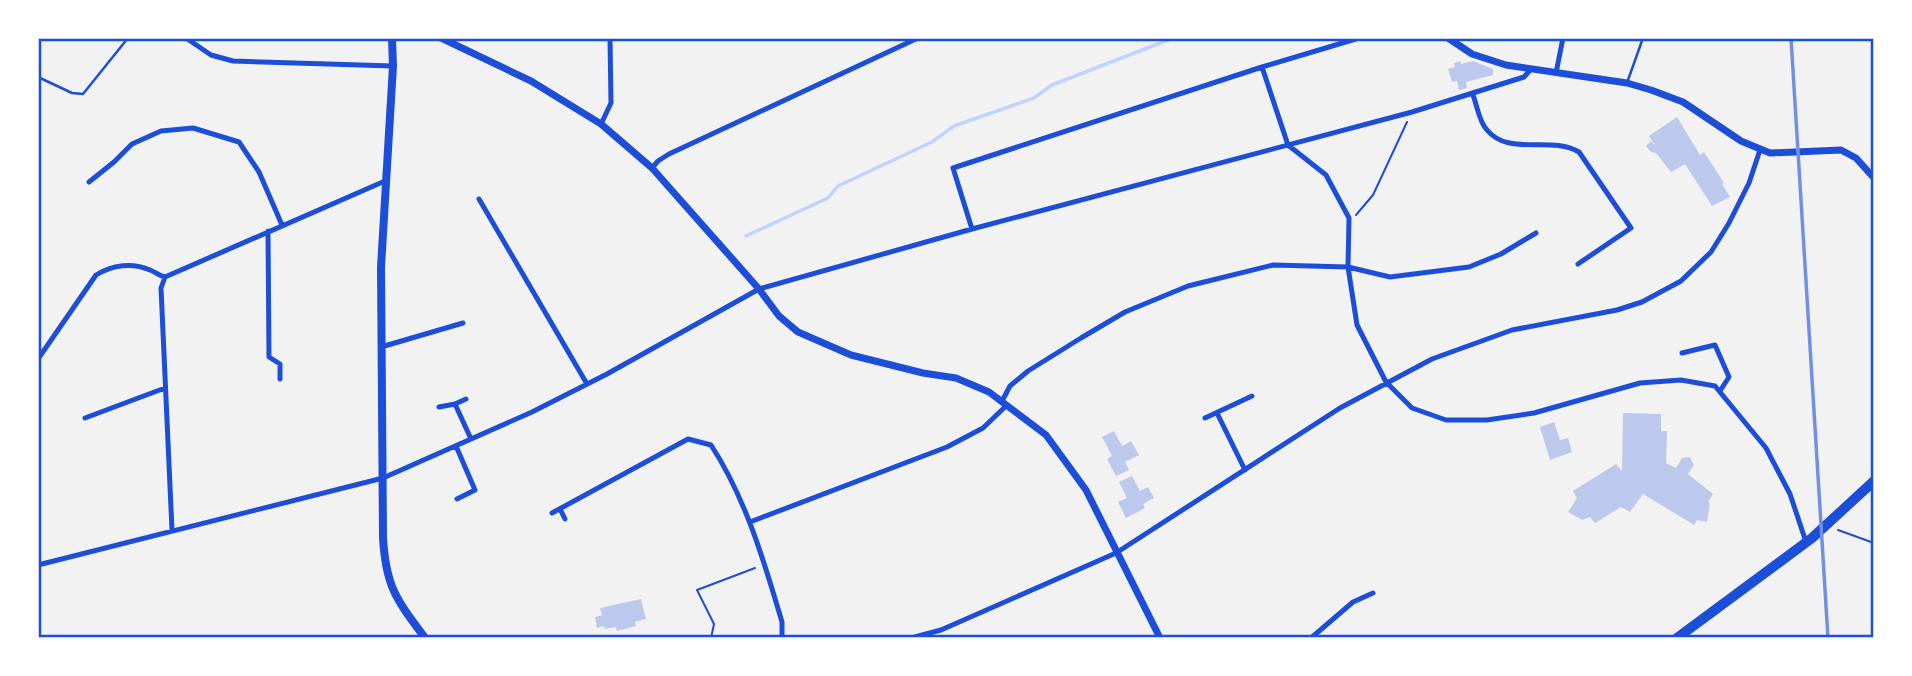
<svg xmlns="http://www.w3.org/2000/svg" width="1912" height="676" viewBox="0 0 1912 676" font-family="'Roboto Condensed',sans-serif">
<rect width="100%" height="100%" fill="#f2f2f2"/>
<g fill="none" stroke-linecap="round" stroke-linejoin="round">
<path stroke="#bfd3fe" stroke-width="3.5" d="M 746,236 L 828,198 L 838,186 L 932,142 L 954,126 L 1034,98 L 1052,85 L 1173,38"/>
</g>
<path fill="#bdc9ec" d="M 1460,61 L 1461,64 L 1473,61 L 1493,69 L 1493,75 L 1466,82 L 1467,88 L 1459,90 L 1457,81 L 1452,82 L 1448,69 L 1455,67 L 1454,63 Z
M 1677,117 L 1700,155 L 1704,152 L 1724,183 L 1722,184 L 1730,197 L 1712,206 L 1685,164 L 1671,172 L 1656,153 L 1651,152 L 1646,146 L 1651,141 L 1656,147 L 1649,136 Z
M 1623,413 L 1661,414 L 1661,431 L 1667,431 L 1666,463 L 1676,468 L 1682,458 L 1690,457 L 1694,465 L 1688,474 L 1713,494 L 1708,502 L 1710,503 L 1707,522 L 1697,520 L 1694,525 L 1643,494 L 1630,512 L 1621,507 L 1595,523 L 1590,517 L 1582,520 L 1568,512 L 1577,498 L 1573,491 L 1616,464 L 1622,471 Z
M 1554,422 L 1560,440 L 1568,438 L 1572,452 L 1550,460 L 1540,427 Z
M 1114,431 L 1122,446 L 1131,441 L 1139,455 L 1125,462 L 1129,470 L 1116,476 L 1107,459 L 1112,456 L 1102,437 Z
M 1132,476 L 1140,491 L 1148,487 L 1154,498 L 1143,504 L 1145,508 L 1126,518 L 1118,502 L 1127,498 L 1119,482 Z
M 641,599 L 646,619 L 635,622 L 636,626 L 617,631 L 616,627 L 605,629 L 604,626 L 597,628 L 595,617 L 602,615 L 600,608 Z"/>
<g fill="none" stroke-linecap="round" stroke-linejoin="round">
<path stroke="#1d4ed8" stroke-width="2" d="M 1356,215 L 1373,195 L 1407,122
M 1838,530 L 1874,543
M 711,638 L 714,624 L 697,590 L 755,568"/>
<path stroke="#1d4ed8" stroke-width="2.5" d="M 38,77 L 72,93 L 83,94 L 128,38
M 1628,80 L 1643,38"/>
<path stroke="#1d4ed8" stroke-width="5" d="M 186,38 L 211,55 L 233,61 L 393,66
M 1262,67 L 1288,145 L 1326,175 L 1349,218 L 1348,267 L 1357,325 L 1386,382 L 1412,408 L 1446,420 L 1487,420 L 1534,413 L 1640,383 L 1681,380 L 1715,386 L 1766,448 L 1790,494 L 1806,542
M 1556,73 L 1563,38
M 1473,95 C 1477,105 1479,122 1487,130 C 1509,157 1551,135 1579,152 L 1631,228 L 1578,264
M 601,124 L 611,103 L 610,38
M 652,168 L 658,161 L 669,154 L 918,38
M 89,182 L 114,162 L 132,144 L 161,131 L 193,128 L 239,142 L 259,172 L 282,225
M 479,199 L 587,384
M 972,229 L 953,168 L 1262,67 L 1359,38
M 268,231 L 269,357 L 280,364 L 280,379
M 381,347 L 463,323
M 1682,353 L 1715,345 L 1729,377 L 1720,391
M 38,359 L 96,275 C 112,265 132,262 150,270 C 156,272 159,276 165,277
M 1002,401 L 1010,386 L 1028,371 L 1081,338 L 1125,312 L 1188,286 L 1273,265 L 1348,267 L 1390,277 L 1469,267 L 1501,254 L 1536,233
M 455,404 L 466,399
M 439,407 L 455,404 L 471,439
M 1217,413 L 1245,470
M 85,418 L 165,388
M 1205,418 L 1252,396
M 456,446 L 475,490 L 457,499
M 560,509 L 565,519
M 552,513 L 688,439 L 711,445 C 746,499 764,561 782,622 L 782,638
M 750,522 L 947,447 L 983,428 L 1007,405
M 172,530 L 161,288 L 165,277 L 385,181
M 38,565 L 383,478 L 532,412 L 607,374 L 759,289 L 972,229 L 1412,112 L 1524,77 L 1531,69
M 911,638 L 941,630 L 1116,553 L 1340,408 L 1432,359 L 1512,330 L 1617,310 L 1642,302 L 1681,281 L 1711,252 L 1729,223 L 1749,183 L 1760,150
M 1311,638 L 1353,602 L 1373,593"/>
<path stroke="#1d4ed8" stroke-width="7" d="M 441,38 L 531,81 L 601,124 L 652,168 L 759,289 L 779,316 L 798,332 L 851,355 L 923,373 L 956,378 L 989,392 L 1046,435 L 1086,490 L 1160,638
M 1448,38 L 1472,54 L 1506,65 L 1627,83 L 1651,90 L 1683,102 L 1741,141 L 1770,153 L 1841,150 L 1856,158 L 1874,178"/>
<path stroke="#1d4ed8" stroke-width="8" d="M 392,38 L 393,66 L 381,267 L 383,538 C 386,587 396,599 425,638"/>
<path stroke="#1d4ed8" stroke-width="10" d="M 1677,638 L 1812,538 L 1874,481"/>
<path stroke="#7290e2" stroke-width="3.5" d="M 1791,38 L 1828,638"/>
</g>
<rect width="1912" height="676" fill="none" stroke="#ffffff" stroke-width="80"/>
<rect x="40" y="40" width="1832" height="596" fill="none" stroke="#1d4ed8" stroke-width="2.5"/>
</svg>
